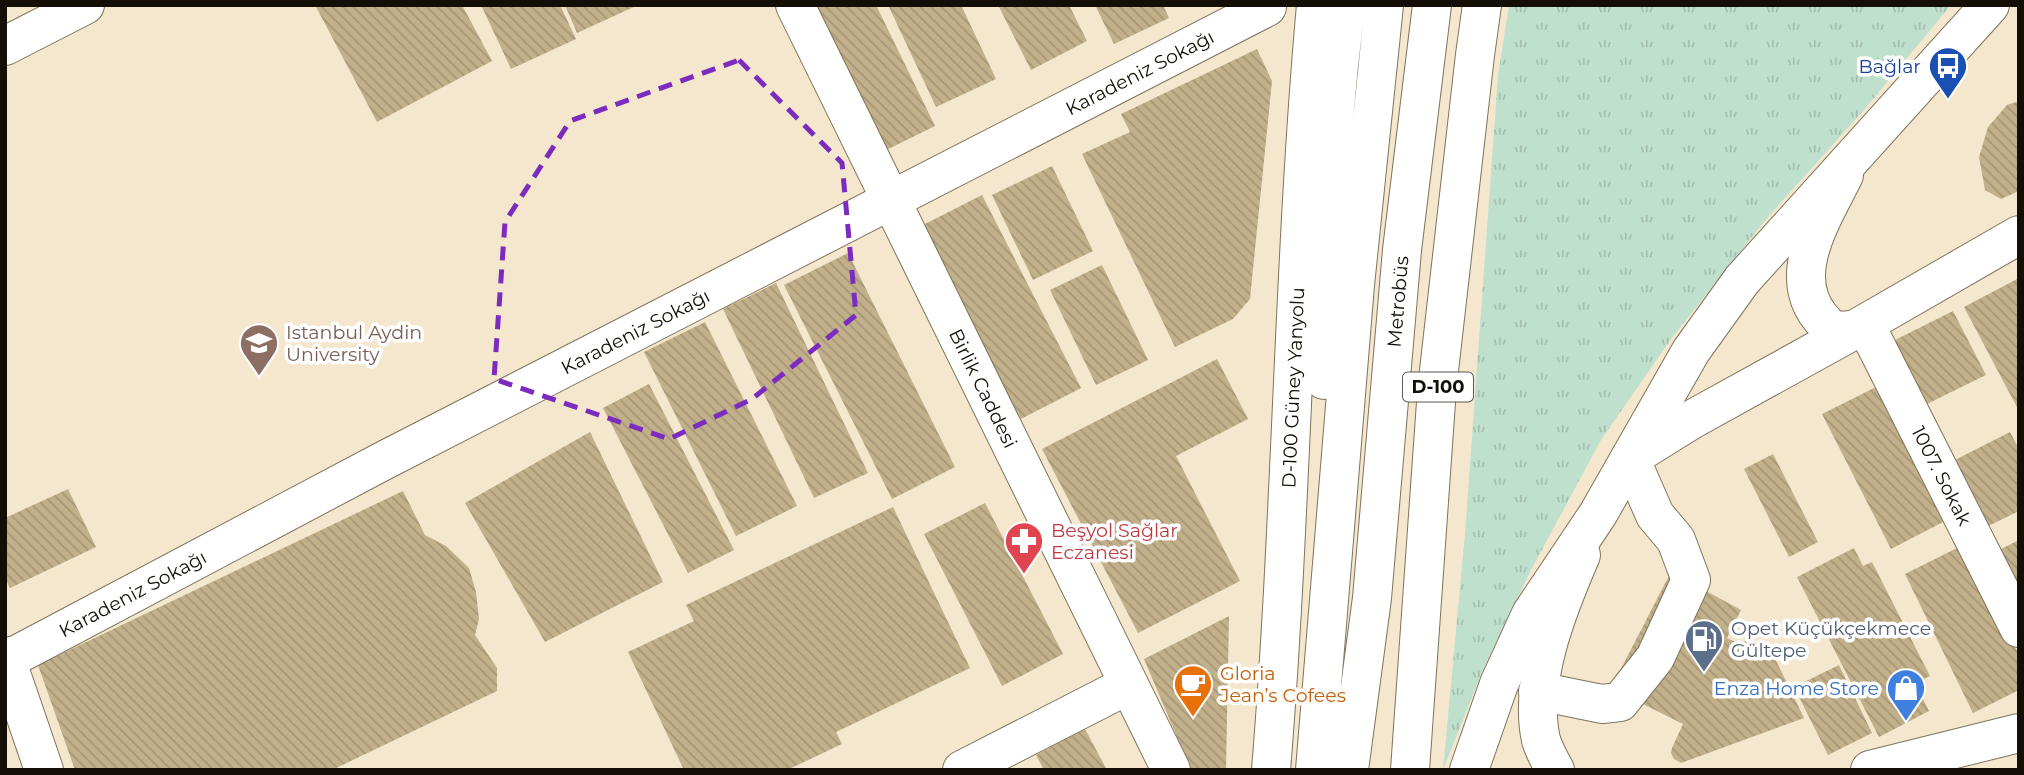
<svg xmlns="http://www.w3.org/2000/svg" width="2024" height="775" viewBox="0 0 2024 775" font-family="Montserrat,sans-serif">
<defs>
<pattern id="grass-tufts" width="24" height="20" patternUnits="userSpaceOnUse" patternTransform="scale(1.75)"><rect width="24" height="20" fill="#c0e0ce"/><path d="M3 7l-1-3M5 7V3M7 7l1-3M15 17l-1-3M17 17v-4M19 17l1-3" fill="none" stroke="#a4bfaf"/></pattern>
<pattern id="building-back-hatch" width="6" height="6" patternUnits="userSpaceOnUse" patternTransform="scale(1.75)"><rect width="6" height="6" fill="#c2b08b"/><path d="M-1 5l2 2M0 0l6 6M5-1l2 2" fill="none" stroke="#a69676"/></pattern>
</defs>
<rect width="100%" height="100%" fill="#f4e7cd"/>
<path fill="url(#grass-tufts)" d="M 1509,5 L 1951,5 L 1863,111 L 1767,218 L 1671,339 L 1601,440 L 1531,570 L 1483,670 L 1443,770 L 1465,534 L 1498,75 Z"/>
<path fill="url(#building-back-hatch)" d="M 315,5 L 462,5 L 492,61 L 377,122 Z
M 481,5 L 560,5 L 576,39 L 511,69 Z
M 565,5 L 638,5 L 577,33 Z
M 801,5 L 876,5 L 935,126 L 874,156 Z
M 888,5 L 961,5 L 996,79 L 936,107 Z
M 998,5 L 1069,5 L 1087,41 L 1031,70 Z
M 1095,5 L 1163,5 L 1169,18 L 1114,44 Z
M 1257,49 L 1272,81 L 1250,299 L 1233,319 L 1175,347 L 1082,154 L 1130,132 L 1121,114 Z
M 2019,101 L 2019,191 L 2001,199 L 1985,190 L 1979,157 L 1988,127 L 2007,105 Z
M 1052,166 L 1093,251 L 1033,280 L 992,195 Z
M 982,195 L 1081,388 L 1021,419 L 921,226 Z
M 848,253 L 955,467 L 892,499 L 784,285 Z
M 1102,265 L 1148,360 L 1096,385 L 1050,290 Z
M 2019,278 L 2019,411 L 1964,307 Z
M 776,283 L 868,473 L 814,498 L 723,309 Z
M 1953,311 L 1986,375 L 1925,405 L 1893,341 Z
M 705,322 L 797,506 L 736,536 L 644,352 Z
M 1217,359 L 1248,419 L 1176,456 L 1240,581 L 1138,633 L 1042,449 Z
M 649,384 L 734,550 L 688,573 L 603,408 Z
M 1876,387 L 1945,521 L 1891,549 L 1822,414 Z
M 590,432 L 663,582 L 545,642 L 465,503 Z
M 2010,432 L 2019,449 L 2019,511 L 1982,529 L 1949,463 Z
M 1773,454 L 1818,542 L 1789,557 L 1744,469 Z
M 68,489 L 96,547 L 10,588 L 5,578 L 5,518 Z
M 403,491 L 425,535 L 446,546 L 469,568 L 476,592 L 479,619 L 475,635 L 497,668 L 497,691 L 332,770 L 75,770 L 38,665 Z
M 985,503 L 1063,654 L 1002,686 L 924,534 Z
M 893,507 L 970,668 L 836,732 L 842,744 L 787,770 L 684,770 L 628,652 L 694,621 L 686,605 Z
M 2019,540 L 2019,610 L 1991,554 Z
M 1965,544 L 2019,655 L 2019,690 L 1973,713 L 1905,574 Z
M 1854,548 L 1863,566 L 1872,562 L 1930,676 L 1915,683 L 1929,711 L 1879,737 L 1797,577 Z
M 1671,572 L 1741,610 L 1727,638 L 1733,641 L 1767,642 L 1804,718 L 1681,763 L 1674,759 L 1671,753 L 1672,748 L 1683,724 L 1611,688 Z
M 1229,616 L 1226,769 L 1191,770 L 1144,659 Z
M 1839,665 L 1872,733 L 1828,755 L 1794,687 Z
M 1085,729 L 1107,770 L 1044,770 L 1036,755 Z"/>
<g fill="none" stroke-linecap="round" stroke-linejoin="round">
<g stroke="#7e735b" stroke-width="40">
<g id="minor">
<path id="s1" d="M 795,5 L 1171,770"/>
<path d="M 5,46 L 85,5"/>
<path d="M 1844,175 C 1819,225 1778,286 1834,331 L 1854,330"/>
<path id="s2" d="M 1865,324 L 2019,628"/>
<path id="s3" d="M 7,660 L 383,461 L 1267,7"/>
<path d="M 1538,691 L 1602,704 L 1620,702 L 1655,658 L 1691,580 L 1676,540 L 1655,515 L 1630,458 L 1691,420 L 1854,330 L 2019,235"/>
<path d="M 962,770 L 1128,685"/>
<path id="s4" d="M 1349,770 L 1372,598 L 1402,250 L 1432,5"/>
<path d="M 1555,770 C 1550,761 1544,750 1541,740 C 1528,682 1558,608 1581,555"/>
<path d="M 1870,770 L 2019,733"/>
</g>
</g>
<g stroke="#7e735b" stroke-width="40">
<g id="major">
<path d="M 5,656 L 44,770"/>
<path id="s5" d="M 1271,770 C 1292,515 1293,260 1316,5"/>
<path d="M 1469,770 L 1499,684 L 1531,614 L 1598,514 L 1691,351 L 1742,280 L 1990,5"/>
</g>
</g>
<g stroke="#7e735b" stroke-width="40">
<path id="highway" d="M 1324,380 C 1323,255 1330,130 1346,5
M 1315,770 L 1355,285 L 1384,5
M 1410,770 L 1437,388 L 1475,55 L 1482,5"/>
</g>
<use href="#minor" stroke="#fff" stroke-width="38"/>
<use href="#major" stroke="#fff" stroke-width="38"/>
<use href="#highway" stroke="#fff" stroke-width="38"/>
</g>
<path fill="none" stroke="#7b2cbf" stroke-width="5" stroke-dasharray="14 9" stroke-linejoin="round" d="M 739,60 L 842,163 L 856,315 L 752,399 L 669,439 L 494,379 L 505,222 L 570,121 Z"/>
<defs>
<g id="bus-pin" transform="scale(2.0125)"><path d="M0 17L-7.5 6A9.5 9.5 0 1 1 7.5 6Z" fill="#1a4fb4" stroke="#fff"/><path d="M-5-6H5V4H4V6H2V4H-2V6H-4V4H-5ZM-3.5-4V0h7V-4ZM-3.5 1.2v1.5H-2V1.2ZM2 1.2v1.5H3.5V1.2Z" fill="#fff"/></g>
<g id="university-pin" transform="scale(2.0125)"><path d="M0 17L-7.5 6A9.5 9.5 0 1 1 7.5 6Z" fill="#8d6e63" stroke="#fff"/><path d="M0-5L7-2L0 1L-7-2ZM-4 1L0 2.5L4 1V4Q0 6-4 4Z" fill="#fff"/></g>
<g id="pharmacy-pin" transform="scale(2.0125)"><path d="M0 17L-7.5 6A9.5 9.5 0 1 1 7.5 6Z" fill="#e0444e" stroke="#fff"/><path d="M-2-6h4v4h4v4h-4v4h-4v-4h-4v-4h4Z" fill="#fff"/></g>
<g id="fuel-pin" transform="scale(2.0125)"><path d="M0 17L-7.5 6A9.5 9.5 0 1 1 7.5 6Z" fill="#5c6f8a" stroke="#fff"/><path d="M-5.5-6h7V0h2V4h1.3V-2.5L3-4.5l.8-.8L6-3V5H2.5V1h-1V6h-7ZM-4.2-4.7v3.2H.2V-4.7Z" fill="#fff"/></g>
<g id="cafe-pin" transform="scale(2.0125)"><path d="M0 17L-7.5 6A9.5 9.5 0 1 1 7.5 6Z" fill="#e8710a" stroke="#fff"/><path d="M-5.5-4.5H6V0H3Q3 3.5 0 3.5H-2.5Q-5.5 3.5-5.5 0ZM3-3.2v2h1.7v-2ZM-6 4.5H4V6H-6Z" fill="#fff"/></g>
<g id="shop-pin" transform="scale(2.0125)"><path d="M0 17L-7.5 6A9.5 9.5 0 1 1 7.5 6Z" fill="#3f7fe0" stroke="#fff"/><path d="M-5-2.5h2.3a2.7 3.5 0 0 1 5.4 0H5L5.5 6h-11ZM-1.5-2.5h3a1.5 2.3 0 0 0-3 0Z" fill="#fff"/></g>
</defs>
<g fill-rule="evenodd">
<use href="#bus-pin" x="1948" y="66"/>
<use href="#university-pin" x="259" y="343"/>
<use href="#pharmacy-pin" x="1024" y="541"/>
<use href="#fuel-pin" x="1704" y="639"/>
<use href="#cafe-pin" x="1193" y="684"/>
<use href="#shop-pin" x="1906" y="688"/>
</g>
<g text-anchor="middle" stroke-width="7" stroke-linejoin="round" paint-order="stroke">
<rect fill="#fff" stroke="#5a5751" stroke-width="2" x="1403" y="372.5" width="70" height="29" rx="5"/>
<g font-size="18" font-weight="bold" fill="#130f06">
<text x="1438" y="393">D-100</text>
</g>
<g font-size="19" fill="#164399" stroke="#fff" text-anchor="end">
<text x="1921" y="73">Bağlar</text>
</g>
<g font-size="19" fill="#130f06" stroke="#fff">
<text dy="7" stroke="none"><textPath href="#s3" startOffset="1276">Karadeniz Sokağı</textPath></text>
<text dy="7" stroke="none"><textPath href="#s4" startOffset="471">Metrobüs</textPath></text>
<text dy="7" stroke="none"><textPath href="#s3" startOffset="709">Karadeniz Sokağı</textPath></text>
<text dy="7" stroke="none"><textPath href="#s5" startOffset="383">D-100 Güney Yanyolu</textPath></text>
<text dy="7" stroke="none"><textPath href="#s1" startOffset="427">Birlik Caddesi</textPath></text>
<text dy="7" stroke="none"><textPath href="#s2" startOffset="170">1007. Sokak</textPath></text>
<text dy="7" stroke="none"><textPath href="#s3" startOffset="142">Karadeniz Sokağı</textPath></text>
</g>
<g font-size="19" fill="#785e54" stroke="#fff" text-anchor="start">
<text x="286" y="339">Istanbul Aydin<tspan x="286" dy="22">University</tspan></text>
</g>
<g font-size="19" fill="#be3a42" stroke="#fff" text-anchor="start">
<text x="1051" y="537">Beşyol Sağlar<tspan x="1051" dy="22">Eczanesi</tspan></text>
</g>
<g font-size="19" fill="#4e5e75" stroke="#fff" text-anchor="start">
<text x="1731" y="635">Opet Küçükçekmece<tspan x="1731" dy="22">Gültepe</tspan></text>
</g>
<g font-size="19" fill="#c56008" stroke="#fff" text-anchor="start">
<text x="1220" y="680">Gloria<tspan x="1220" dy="22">Jean’s Cofees</tspan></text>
</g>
<g font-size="19" fill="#366cbe" stroke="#fff" text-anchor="end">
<text x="1879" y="695">Enza Home Store</text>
</g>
</g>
<rect width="2024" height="775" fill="none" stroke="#130f06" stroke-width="14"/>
</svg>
